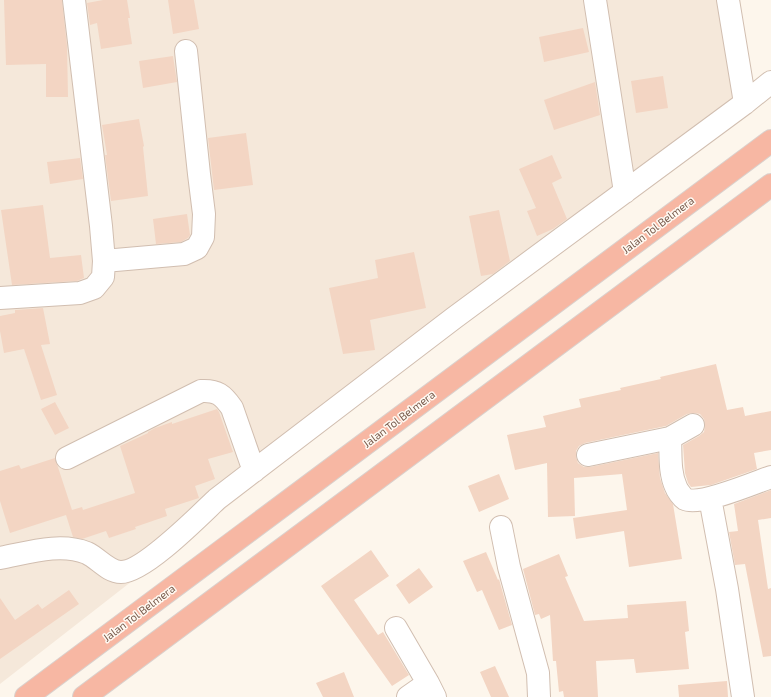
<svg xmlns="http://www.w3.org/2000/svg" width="771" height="697" viewBox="0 0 771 697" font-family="'Exo 2',sans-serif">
<rect width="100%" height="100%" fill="#fdf6ec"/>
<path fill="#f5e8da" d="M 0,0 L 720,0 L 745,103 L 0,684 Z"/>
<path fill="#f3d5c3" d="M 4,0 L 62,0 L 67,46 L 68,97 L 46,97 L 46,64 L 6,65 Z
M 103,0 L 127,0 L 130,18 L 128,18 L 132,44 L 101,49 L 97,23 L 90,25 L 87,3 Z
M 168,0 L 194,0 L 199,29 L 173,34 Z
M 583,28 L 589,52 L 544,62 L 539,37 Z
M 173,56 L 177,82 L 143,88 L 139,61 Z
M 663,76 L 668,108 L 636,113 L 631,81 Z
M 595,82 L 600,115 L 554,130 L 544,100 Z
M 139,119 L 144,146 L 143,147 L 148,196 L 111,201 L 105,155 L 107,155 L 102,125 Z
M 246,133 L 253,185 L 214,190 L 208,138 Z
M 552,155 L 562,178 L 552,183 L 567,219 L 553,229 L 537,236 L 527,211 L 536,208 L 519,169 Z
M 80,158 L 83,179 L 50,184 L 47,162 Z
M 43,205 L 50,258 L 81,255 L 84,278 L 77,281 L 12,285 L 1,210 Z
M 499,210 L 510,261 L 493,274 L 481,276 L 469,216 Z
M 187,214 L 190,235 L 188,238 L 181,242 L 156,244 L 153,219 Z
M 414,252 L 426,308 L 370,320 L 375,350 L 343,354 L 329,288 L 378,278 L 375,260 Z
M 43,308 L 50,344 L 41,345 L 57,395 L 41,400 L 24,349 L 4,353 L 0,331 L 0,316 L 15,313 L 15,310 Z
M 716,364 L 727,410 L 743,407 L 745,416 L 771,411 L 771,450 L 754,453 L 757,469 L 711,485 L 691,487 L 688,483 L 685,473 L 683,445 L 699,436 L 704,432 L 705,426 L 704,419 L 700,414 L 694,413 L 687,414 L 666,426 L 585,443 L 579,446 L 576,451 L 576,457 L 578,463 L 584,467 L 590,467 L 658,453 L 660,478 L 665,493 L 673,504 L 682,559 L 629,567 L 624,531 L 576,539 L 573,518 L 627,510 L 622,474 L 574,478 L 575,516 L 548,517 L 547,463 L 515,470 L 507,435 L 546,427 L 543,416 L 581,407 L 579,399 L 621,390 L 620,388 L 661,379 L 660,377 Z
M 55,402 L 69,428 L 55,435 L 41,409 Z
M 217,409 L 219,412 L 233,452 L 208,459 L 215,479 L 195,486 L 199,498 L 165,509 L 167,516 L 135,527 L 136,529 L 109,538 L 106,531 L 82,539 L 73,537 L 66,515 L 10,533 L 0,501 L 0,471 L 19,465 L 21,469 L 55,458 L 72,510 L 82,507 L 83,510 L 135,493 L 120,446 L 148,433 L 148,432 L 155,428 L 172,422 L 172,424 Z
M 499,474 L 509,499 L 479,512 L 468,486 Z
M 771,490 L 771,518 L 758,520 L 768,589 L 771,588 L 771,656 L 763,657 L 745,564 L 735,565 L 729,532 L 738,531 L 734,504 Z
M 371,550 L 389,576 L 354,600 L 378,635 L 383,632 L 409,675 L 392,686 L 321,586 Z
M 486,552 L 498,580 L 499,579 L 512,625 L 499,630 L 482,590 L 477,592 L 463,561 Z
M 559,554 L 568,576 L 565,577 L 584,621 L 628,618 L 627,605 L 686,601 L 689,631 L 685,632 L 689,669 L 636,673 L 634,659 L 596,661 L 598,697 L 564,697 L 563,691 L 559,692 L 556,661 L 553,661 L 550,615 L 541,619 L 539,614 L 535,615 L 523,569 Z
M 419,568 L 433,587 L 409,604 L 396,585 Z
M 69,590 L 79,604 L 0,659 L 0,598 L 15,620 L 38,604 L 42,609 Z
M 495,666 L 509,697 L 491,697 L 480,672 Z
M 344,672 L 354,697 L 323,697 L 316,683 Z
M 727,681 L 728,697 L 679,697 L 678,685 Z"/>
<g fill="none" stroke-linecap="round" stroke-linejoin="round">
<g stroke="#d1beb0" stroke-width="24">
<path id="minor" d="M 595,0 L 625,192
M 728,0 L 745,103
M 104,261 L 184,254 L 197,248 L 203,237 L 204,214 L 199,174 L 186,51
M 0,298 L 80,293 L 94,288 L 103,277 L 104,261 L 101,226 L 74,0
M 670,438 C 671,454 669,472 676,487 C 677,490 682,497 685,499 C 700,506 754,483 771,477
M 588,455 L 670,438 L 693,425
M 67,458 L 201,391 C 217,390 223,395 232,408 L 254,471
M 710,498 L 727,589 L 743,697
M 501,527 L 509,567 L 538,673 L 539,697
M 0,558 C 27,553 60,542 87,553 C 98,558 108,572 121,572 C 144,572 200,515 217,499 L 454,318 L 745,103 L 771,82
M 396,628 L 428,683 L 435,697
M 408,697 L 428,683"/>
</g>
<g stroke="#dad1cd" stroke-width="24">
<path id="highway" d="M 26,697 L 771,141
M 84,697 L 771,185"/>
</g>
<use href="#minor" stroke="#fff" stroke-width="22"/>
<use href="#highway" stroke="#f7b7a3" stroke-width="22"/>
</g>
<g text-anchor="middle" stroke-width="3" stroke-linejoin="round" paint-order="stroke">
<g font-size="11" fill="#7a5c4d" stroke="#fffaf3">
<text transform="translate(658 225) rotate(-37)" y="4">Jalan Tol Belmera</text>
<text transform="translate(399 419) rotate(-37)" y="4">Jalan Tol Belmera</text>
<text transform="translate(139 613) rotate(-37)" y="4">Jalan Tol Belmera</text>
</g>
</g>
</svg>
